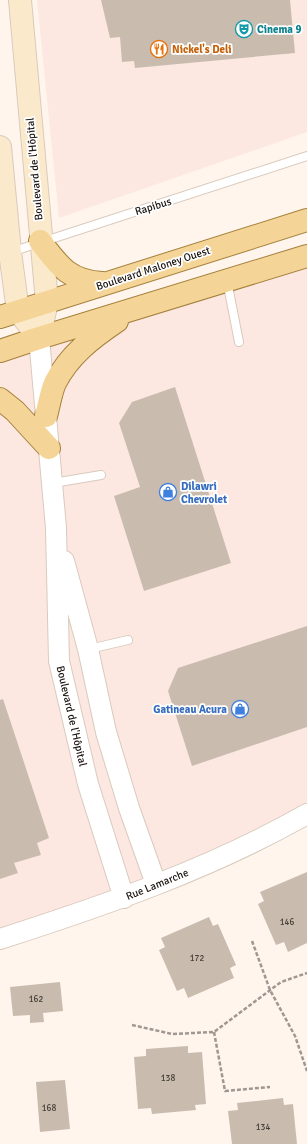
<svg xmlns="http://www.w3.org/2000/svg" width="307" height="1144" viewBox="0 0 307 1144" font-family="Signika,sans-serif">
<rect width="100%" height="100%" fill="#fff5ed"/>
<path fill="#fce8e1" d="M 37,0 L 307,0 L 307,132 L 59,218 Z
M 307,256 L 307,814 L 0,939 L 0,351 Z"/>
<path fill="#c9bcae" d="M 101,0 L 290,0 L 295,53 L 135,68 L 134,61 L 122,62 L 120,37 L 110,38 Z
M 175,387 L 231,563 L 144,591 L 114,496 L 140,487 L 119,423 L 132,402 Z
M 307,626 L 307,727 L 192,766 L 168,691 L 178,668 Z
M 3,699 L 49,838 L 37,843 L 41,855 L 14,863 L 18,873 L 0,879 L 0,700 Z
M 307,872 L 307,943 L 288,952 L 284,942 L 276,945 L 258,904 L 264,901 L 260,892 Z
M 209,917 L 213,926 L 218,924 L 236,965 L 230,968 L 234,978 L 188,998 L 184,988 L 177,991 L 159,950 L 165,947 L 161,938 Z
M 60,982 L 63,1011 L 43,1013 L 44,1022 L 30,1023 L 30,1015 L 13,1016 L 10,987 Z
M 188,1046 L 188,1053 L 202,1052 L 206,1104 L 195,1105 L 196,1110 L 152,1114 L 151,1108 L 138,1109 L 134,1057 L 146,1056 L 146,1049 Z
M 65,1080 L 70,1129 L 40,1132 L 36,1082 Z
M 283,1098 L 284,1105 L 293,1104 L 297,1144 L 232,1144 L 228,1111 L 238,1110 L 237,1103 Z"/>
<g fill="none" stroke-linecap="round" stroke-linejoin="round">
<g stroke="#d9cabd" stroke-width="10">
<path id="service" d="M 11,252 L 307,156
M 227,281 L 239,342
M 53,483 L 101,475
M 89,649 L 128,640"/>
</g>
<g stroke="#d9cabd" stroke-width="22">
<path id="tertiary" d="M 39,338 L 56,528 L 59,661 L 88,784 L 124,898
M 64,561 L 88,649 L 106,732 L 129,808 L 156,884
M 0,939 C 106,905 210,869 307,814"/>
</g>
<g stroke="#d9cabd" stroke-width="24">
<path id="secondary" d="M 20,0 L 47,302 L 39,338
M 0,147 L 10,252 L 18,311 L 39,338"/>
</g>
<g stroke="#a5803c" stroke-width="24">
<path id="primary" d="M 40,241 C 59,266 69,281 102,283
M 0,317 L 307,220
M 0,351 L 39,338 L 307,256
M 0,399 L 15,411 L 49,448
M 46,416 C 49,405 51,392 55,383 C 69,355 92,338 117,321"/>
</g>
<path stroke="#9f9791" stroke-width="2.5" stroke-dasharray="4 2" stroke-linecap="butt" d="M 252,941 L 270,990 L 295,1036 L 307,1071
M 132,1025 L 172,1034 L 214,1032 L 281,982 L 307,973
M 214,1032 L 225,1091 L 270,1087"/>
<use href="#service" stroke="#fff" stroke-width="8"/>
<use href="#tertiary" stroke="#fff" stroke-width="20"/>
<use href="#secondary" stroke="#faeacb" stroke-width="22"/>
<use href="#primary" stroke="#f5d597" stroke-width="22"/>
</g>
<defs>
<g id="theatre-ring" transform="scale(0.9)"><circle r="9.5" fill="#fff" stroke="#0f9aa8" stroke-width="1.5"/><path d="M-5-5.5Q0-4 5-5.5V0Q5 5 0 6Q-5 5-5 0ZM-3.3-2.5H-1v1.5H-3.3ZM1-2.5H3.3v1.5H1ZM-2.8 1Q0 5.5 2.8 1Z" fill="#0f9aa8"/></g>
<g id="restaurant-ring" transform="scale(0.9)"><circle r="9.5" fill="#fff" stroke="#e8710a" stroke-width="1.5"/><path d="M-5-6h1v4h1v-4h1v4h1v-4h1v5L-1.5 .5V6h-2V.5L-5-1ZM5-6V6H3V1.5H1.5Q1.5-4 5-6Z" fill="#e8710a"/></g>
<g id="shop-ring" transform="scale(0.9)"><circle r="9.5" fill="#fff" stroke="#3f7fe0" stroke-width="1.5"/><path d="M-5-2.5h2.3a2.7 3.5 0 0 1 5.4 0H5L5.5 6h-11ZM-1.5-2.5h3a1.5 2.3 0 0 0-3 0Z" fill="#3f7fe0"/></g>
</defs>
<g fill-rule="evenodd">
<use href="#theatre-ring" x="244" y="29"/>
<use href="#restaurant-ring" x="159" y="49"/>
<use href="#shop-ring" x="168" y="492"/>
<use href="#shop-ring" x="240" y="709"/>
</g>
<g text-anchor="middle" stroke-width="3.5" stroke-linejoin="round" paint-order="stroke">
<g font-size="9" fill="#474039">
<text x="287" y="925">146</text>
<text x="197" y="961">172</text>
<text x="36" y="1002">162</text>
<text x="168" y="1081">138</text>
<text x="49" y="1111">168</text>
<text x="263" y="1130">134</text>
</g>
<g font-size="11" font-weight="bold" fill="#0d838f" stroke="#fff" text-anchor="start">
<text x="257" y="33">Cinema 9</text>
</g>
<g font-size="11" font-weight="bold" fill="#c56008" stroke="#fff" text-anchor="start">
<text x="172" y="53">Nickel's Deli</text>
</g>
<g font-size="11" fill="#1c1612" stroke="#fff">
<text transform="translate(34 169) rotate(-95)" y="4">Boulevard de l'Hôpital</text>
<text transform="translate(153 206) rotate(-17)" y="4">Rapibus</text>
<text transform="translate(153 268) rotate(-18)" y="4">Boulevard Maloney Ouest</text>
<text transform="translate(72 716) rotate(77)" y="4">Boulevard de l'Hôpital</text>
<text transform="translate(157 884) rotate(-22)" y="4">Rue Lamarche</text>
</g>
<g font-size="11" font-weight="bold" fill="#366cbe" stroke="#fff" text-anchor="start">
<text x="181" y="490">Dilawri<tspan x="181" dy="13">Chevrolet</tspan></text>
<text x="227" y="713" text-anchor="end">Gatineau Acura</text>
</g>
</g>
</svg>
